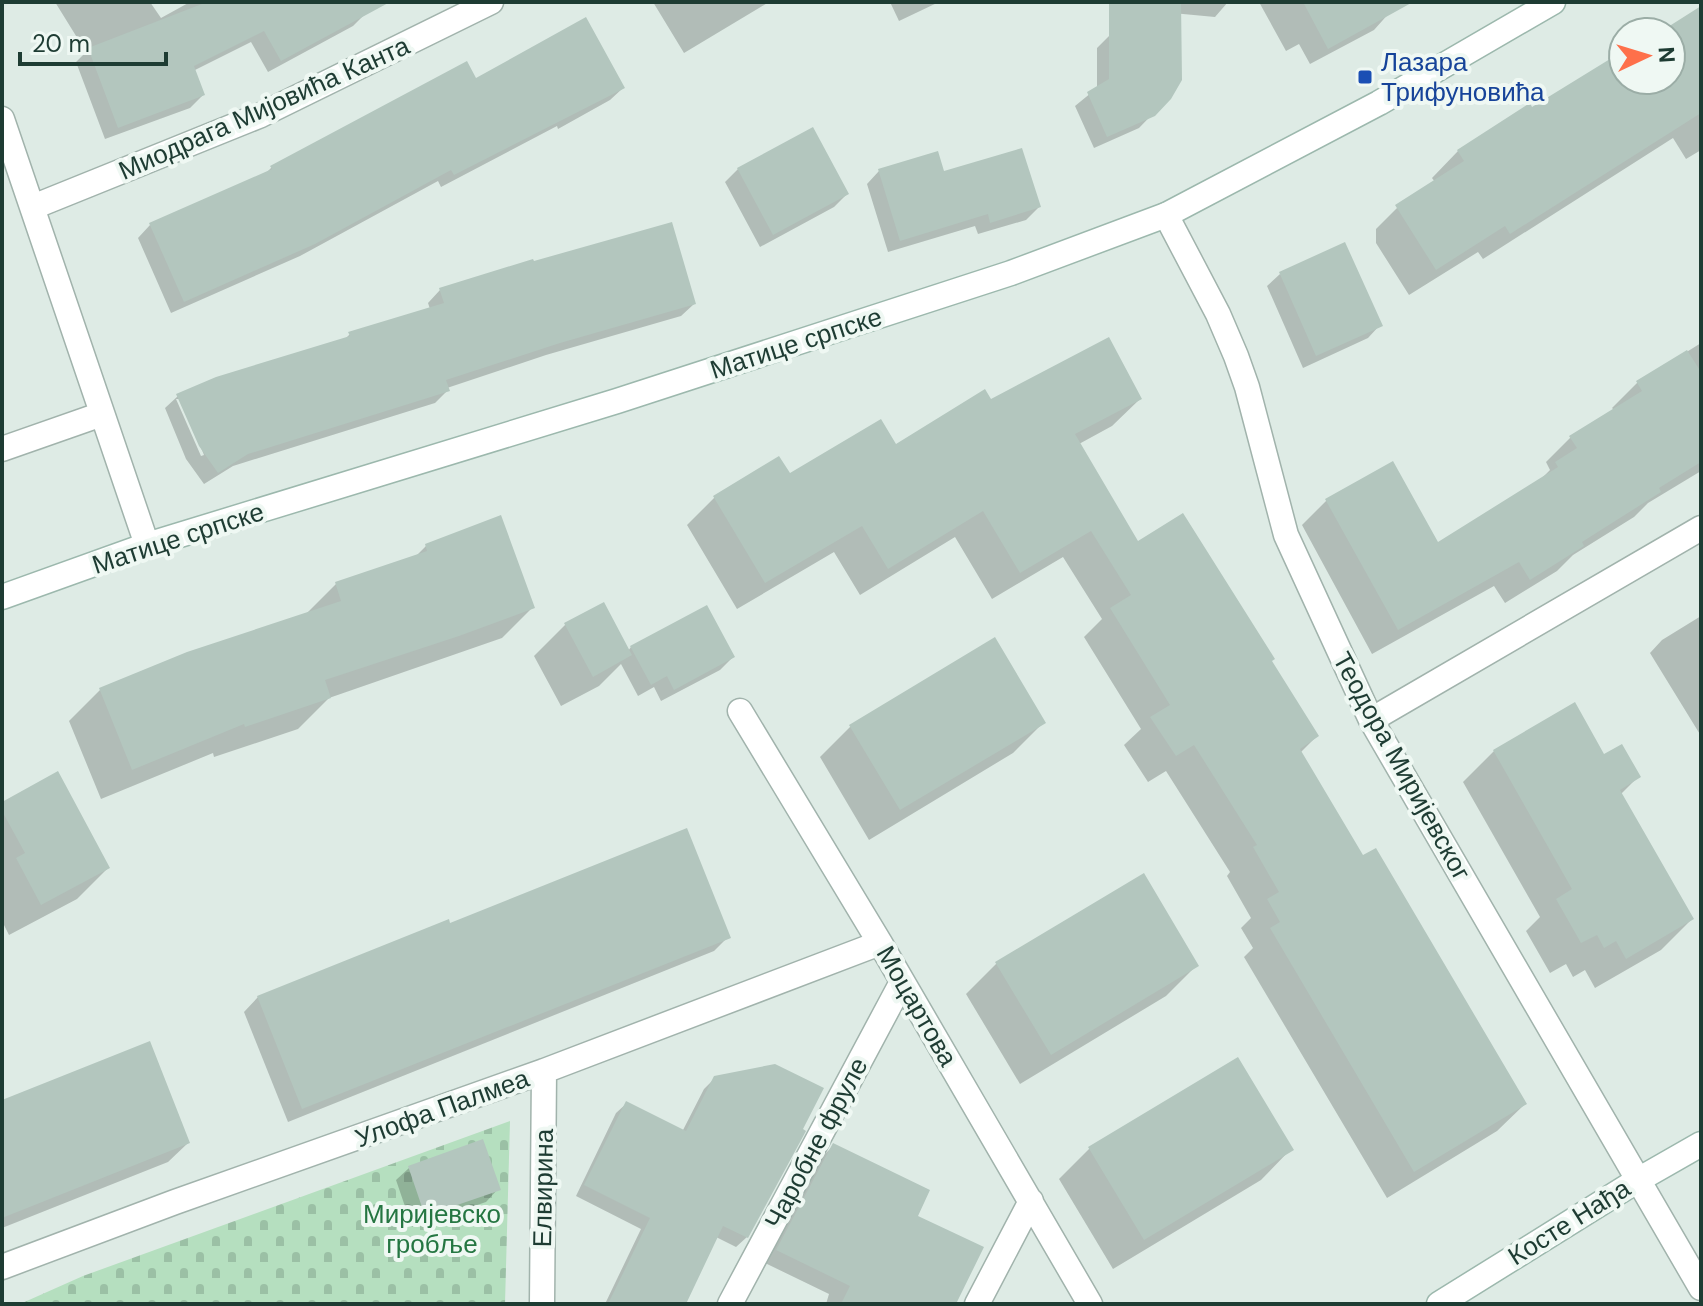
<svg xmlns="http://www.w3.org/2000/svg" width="1703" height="1306" viewBox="0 0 1703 1306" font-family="'DM Sans',sans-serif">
<defs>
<pattern id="cemetery-stones" width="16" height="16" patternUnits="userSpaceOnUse" patternTransform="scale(2)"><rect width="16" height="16" fill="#b5dfbf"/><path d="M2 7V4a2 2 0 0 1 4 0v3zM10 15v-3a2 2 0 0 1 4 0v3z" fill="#9bc0a5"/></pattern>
</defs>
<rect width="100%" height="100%" fill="#deebe5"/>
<path fill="url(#cemetery-stones)" d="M 510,1121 L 505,1304 L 20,1304 L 83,1276 Z"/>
<path fill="#0003" fill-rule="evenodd" d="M 55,2 L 150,2 L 161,18 L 190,2 L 360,2 L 366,13 L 353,26 L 268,72 L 251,42 L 193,71 L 203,95 L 190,108 L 105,139 L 76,62 L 86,52 Z
M 653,2 L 769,2 L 684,53 Z
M 890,2 L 939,2 L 899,21 Z
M 1152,2 L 1228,2 L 1215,17 L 1151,11 Z
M 1259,2 L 1399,2 L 1374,30 L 1310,64 L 1299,44 L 1286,51 Z
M 1701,8 L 1701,150 L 1686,159 L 1673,138 L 1483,259 L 1478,252 L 1409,295 L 1376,243 L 1376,229 L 1403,202 L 1435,182 L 1432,178 L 1458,151 L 1623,55 L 1623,80 L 1671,80 L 1671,32 L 1661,32 Z
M 1110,35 L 1172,94 L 1139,128 L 1094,148 L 1075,106 L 1097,88 L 1097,48 Z
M 475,81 L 623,88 L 610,100 L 558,129 L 557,126 L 441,187 L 438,181 L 300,256 L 171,313 L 138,238 L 150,225 L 265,174 L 272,167 Z
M 738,169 L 847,194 L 834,207 L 760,247 L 725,182 Z
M 879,171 L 942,174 L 1039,207 L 1026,220 L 978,234 L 975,226 L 888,252 L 867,184 Z
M 1280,274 L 1380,325 L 1368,338 L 1303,368 L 1267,286 Z
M 440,290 L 694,304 L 681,316 L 546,355 L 447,388 L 447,391 L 435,403 L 233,466 L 204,484 L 186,459 L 165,408 L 178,396 L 344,340 L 350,334 L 430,309 L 428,303 ZM 176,399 L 181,399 L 204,455 L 201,456 Z
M 1701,343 L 1701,471 L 1648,503 L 1634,517 L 1573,555 L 1557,571 L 1505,603 L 1494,586 L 1372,654 L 1302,525 L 1327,500 L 1438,545 L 1537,483 L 1550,470 L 1546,462 L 1571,437 L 1614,410 L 1612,408 L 1637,383 Z
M 1140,399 L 1112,426 L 1079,444 L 1138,544 L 1270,661 L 1317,736 L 1300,753 L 1363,858 L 1525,1104 L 1497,1131 L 1387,1198 L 1244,957 L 1253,948 L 1241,928 L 1251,918 L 1227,876 L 1230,872 L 1166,771 L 1148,782 L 1124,745 L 1141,729 L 1084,637 L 1102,619 L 1063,557 L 992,599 L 955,537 L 860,595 L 834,552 L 737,609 L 687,525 L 714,498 L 779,458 L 789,476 L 895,447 L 990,402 Z
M 426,546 L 533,607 L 502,638 L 329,698 L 298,729 L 214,757 L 213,753 L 101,799 L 69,721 L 100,690 L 306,614 L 336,584 L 414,558 Z
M 603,604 L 628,651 L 631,647 L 733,657 L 720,670 L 661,701 L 654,687 L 638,696 L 621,664 L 599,686 L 561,706 L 534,656 L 565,625 Z
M 1701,616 L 1701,736 L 1650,653 L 1662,640 Z
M 1044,722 L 1013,753 L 869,840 L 820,757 L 850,727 Z
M 1494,751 L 1603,757 L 1638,777 L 1620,795 L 1692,919 L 1661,950 L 1595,988 L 1585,970 L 1573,977 L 1566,964 L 1550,973 L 1526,931 L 1540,917 L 1463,782 Z
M 2,804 L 108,868 L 77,899 L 9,935 L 2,921 Z
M 449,926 L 728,937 L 714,951 L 288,1122 L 244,1012 L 258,997 Z
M 996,964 L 1197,965 L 1166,996 L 1020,1084 L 966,994 Z
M 715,1078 L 747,1237 L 736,1247 L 714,1236 L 684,1304 L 605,1304 L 641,1229 L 576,1196 L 616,1113 L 627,1103 L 682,1132 L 704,1089 Z
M 2,1102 L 188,1143 L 168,1162 L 2,1228 Z
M 833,1146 L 916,1217 L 954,1304 L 826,1304 L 829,1294 L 765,1263 L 820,1159 Z
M 1090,1148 L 1291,1149 L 1261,1180 L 1113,1269 L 1059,1179 Z
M 409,1168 L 498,1189 L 486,1202 L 412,1227 L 396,1180 Z"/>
<path fill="#b3c6be" d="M 207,2 L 390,2 L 281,61 L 264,31 L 194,66 L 205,95 L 118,128 L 88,48 Z
M 1109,2 L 1181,2 L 1182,80 L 1171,99 L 1155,116 L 1107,137 L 1087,92 L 1109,79 Z
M 1303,2 L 1413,2 L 1328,49 Z
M 1701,6 L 1701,113 L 1510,234 L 1505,226 L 1436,270 L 1395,205 L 1464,161 L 1457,150 L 1530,103 L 1532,107 L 1623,51 L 1623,80 L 1671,80 L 1671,32 L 1660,32 Z
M 586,17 L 625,88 L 454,175 L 451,170 L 315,244 L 184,302 L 149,223 L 272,169 L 270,166 L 467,61 L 476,78 Z
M 813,127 L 849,194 L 773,235 L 737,168 Z
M 1022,148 L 1041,207 L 990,223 L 988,214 L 900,241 L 878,169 L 938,151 L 944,171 Z
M 672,222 L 696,304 L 560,343 L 446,380 L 450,391 L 248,454 L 218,473 L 199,446 L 176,394 L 216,377 L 350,336 L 348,332 L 444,303 L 439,288 L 533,259 L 534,261 Z
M 1345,242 L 1383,326 L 1316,356 L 1279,272 Z
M 1109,337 L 1142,399 L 1075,434 L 1138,541 L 1183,513 L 1275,659 L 1272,661 L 1319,736 L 1300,749 L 1363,855 L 1376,848 L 1527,1104 L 1414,1172 L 1270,928 L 1280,922 L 1267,899 L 1279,892 L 1253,847 L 1257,845 L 1194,745 L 1176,756 L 1150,717 L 1170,705 L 1110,608 L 1131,595 L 1091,531 L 1020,573 L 983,511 L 888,569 L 862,526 L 765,583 L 713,496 L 779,456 L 790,473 L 881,419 L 896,444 L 985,389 L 991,399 Z
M 1687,350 L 1701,372 L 1701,462 L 1659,488 L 1661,492 L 1582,542 L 1584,546 L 1530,580 L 1519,562 L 1398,630 L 1325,499 L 1393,461 L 1438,542 L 1558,467 L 1555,462 L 1577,448 L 1569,436 L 1642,391 L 1636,381 Z
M 501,515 L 535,608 L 459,636 L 325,680 L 331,698 L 245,727 L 244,724 L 132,770 L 99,688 L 187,652 L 341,601 L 335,582 L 427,551 L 425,544 Z
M 604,602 L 632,655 L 593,677 L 564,623 Z
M 707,605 L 735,657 L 674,690 L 667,676 L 651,685 L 630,646 Z
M 995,637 L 1046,723 L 900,810 L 849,725 Z
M 1575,702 L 1604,754 L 1622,744 L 1641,777 L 1620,790 L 1694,919 L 1626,959 L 1616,941 L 1604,948 L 1597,935 L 1581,943 L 1556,899 L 1572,889 L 1493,750 Z
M 58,771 L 110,868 L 41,905 L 16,858 L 25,853 L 2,811 L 2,802 Z
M 687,828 L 731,938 L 302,1109 L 257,996 L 449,919 L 450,923 Z
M 1144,873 L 1199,966 L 1051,1055 L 995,962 Z
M 150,1041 L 190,1143 L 2,1218 L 2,1100 Z
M 1238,1057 L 1294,1150 L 1144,1240 L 1088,1147 Z
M 775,1064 L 824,1088 L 803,1129 L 806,1131 L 748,1238 L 723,1226 L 686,1304 L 608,1304 L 650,1218 L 584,1185 L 626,1101 L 686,1131 L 714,1076 Z
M 483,1139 L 501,1190 L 425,1216 L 408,1166 Z
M 833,1143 L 930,1190 L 918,1216 L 984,1247 L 956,1304 L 841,1304 L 850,1286 L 776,1250 Z"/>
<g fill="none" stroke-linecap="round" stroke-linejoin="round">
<g stroke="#a1b3ac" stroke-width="27">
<path id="street" d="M 2,119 L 147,545
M 33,207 L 261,115 L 491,2
M 1166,215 L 1218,314 L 1236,356 L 1247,387 L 1286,535 L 1371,720 L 1701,1288
M 2,449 L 102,414
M 740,711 L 880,943 L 1090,1304
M 1371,720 L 1701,528
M 2,1267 L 175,1202 L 544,1071 L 880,943
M 542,1304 L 544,1071
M 730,1304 L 902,982
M 977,1304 L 1031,1201"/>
</g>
<g stroke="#9cb8ad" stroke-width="27">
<path id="secondary" d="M 2,597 L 147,545 L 617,401 L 1011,273 L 1166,215 L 1379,103 L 1553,2
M 1439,1304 L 1638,1180 L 1701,1144"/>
</g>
<use href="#street" stroke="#fff" stroke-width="24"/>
<use href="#secondary" stroke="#fff" stroke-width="24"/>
</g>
<rect fill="#1a4fb4" stroke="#eff8f3" stroke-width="3" x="1357" y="69" width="16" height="16" rx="4"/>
<g text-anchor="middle" stroke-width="8" stroke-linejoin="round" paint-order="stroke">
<g font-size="26" fill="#164399" stroke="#eff8f3" text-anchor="start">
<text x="1381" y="71">Лазара<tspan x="1381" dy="30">Трифуновића</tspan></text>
</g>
<g font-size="26" fill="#1e3c33" stroke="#eff8f3">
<text transform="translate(264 108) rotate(-24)" y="9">Миодрага Мијовића Канта</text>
<text transform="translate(796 343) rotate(-18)" y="9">Матице српске</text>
<text transform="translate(178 538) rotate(-18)" y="9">Матице српске</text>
<text transform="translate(1402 766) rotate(61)" y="9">Теодора Миријевског</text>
<text transform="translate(917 1006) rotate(60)" y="9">Моцартова</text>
<text transform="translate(442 1108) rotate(-20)" y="9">Улофа Палмеа</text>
<text transform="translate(816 1143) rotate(-62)" y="9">Чаробне фруле</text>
<text transform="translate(543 1188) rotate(-89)" y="9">Елвирина</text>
<text transform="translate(1569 1222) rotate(-32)" y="9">Косте Нађа</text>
</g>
<g font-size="26" fill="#257642" stroke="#eff8f3">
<text x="432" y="1223">Миријевско<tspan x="432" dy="30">гробље</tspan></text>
</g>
</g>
<rect width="1703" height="1306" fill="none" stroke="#1e3c33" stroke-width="8"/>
<g transform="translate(1647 56) rotate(86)"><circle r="38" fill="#eff8f3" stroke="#9bada6" stroke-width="2"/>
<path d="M0-6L14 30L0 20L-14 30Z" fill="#fe704a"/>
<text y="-12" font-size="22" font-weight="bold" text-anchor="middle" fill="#1e3c33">N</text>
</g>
<path d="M20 52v12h146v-12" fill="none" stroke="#1e3c33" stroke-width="4"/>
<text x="32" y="52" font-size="24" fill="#1e3c33" stroke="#eff8f3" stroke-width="6" paint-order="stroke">20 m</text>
</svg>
